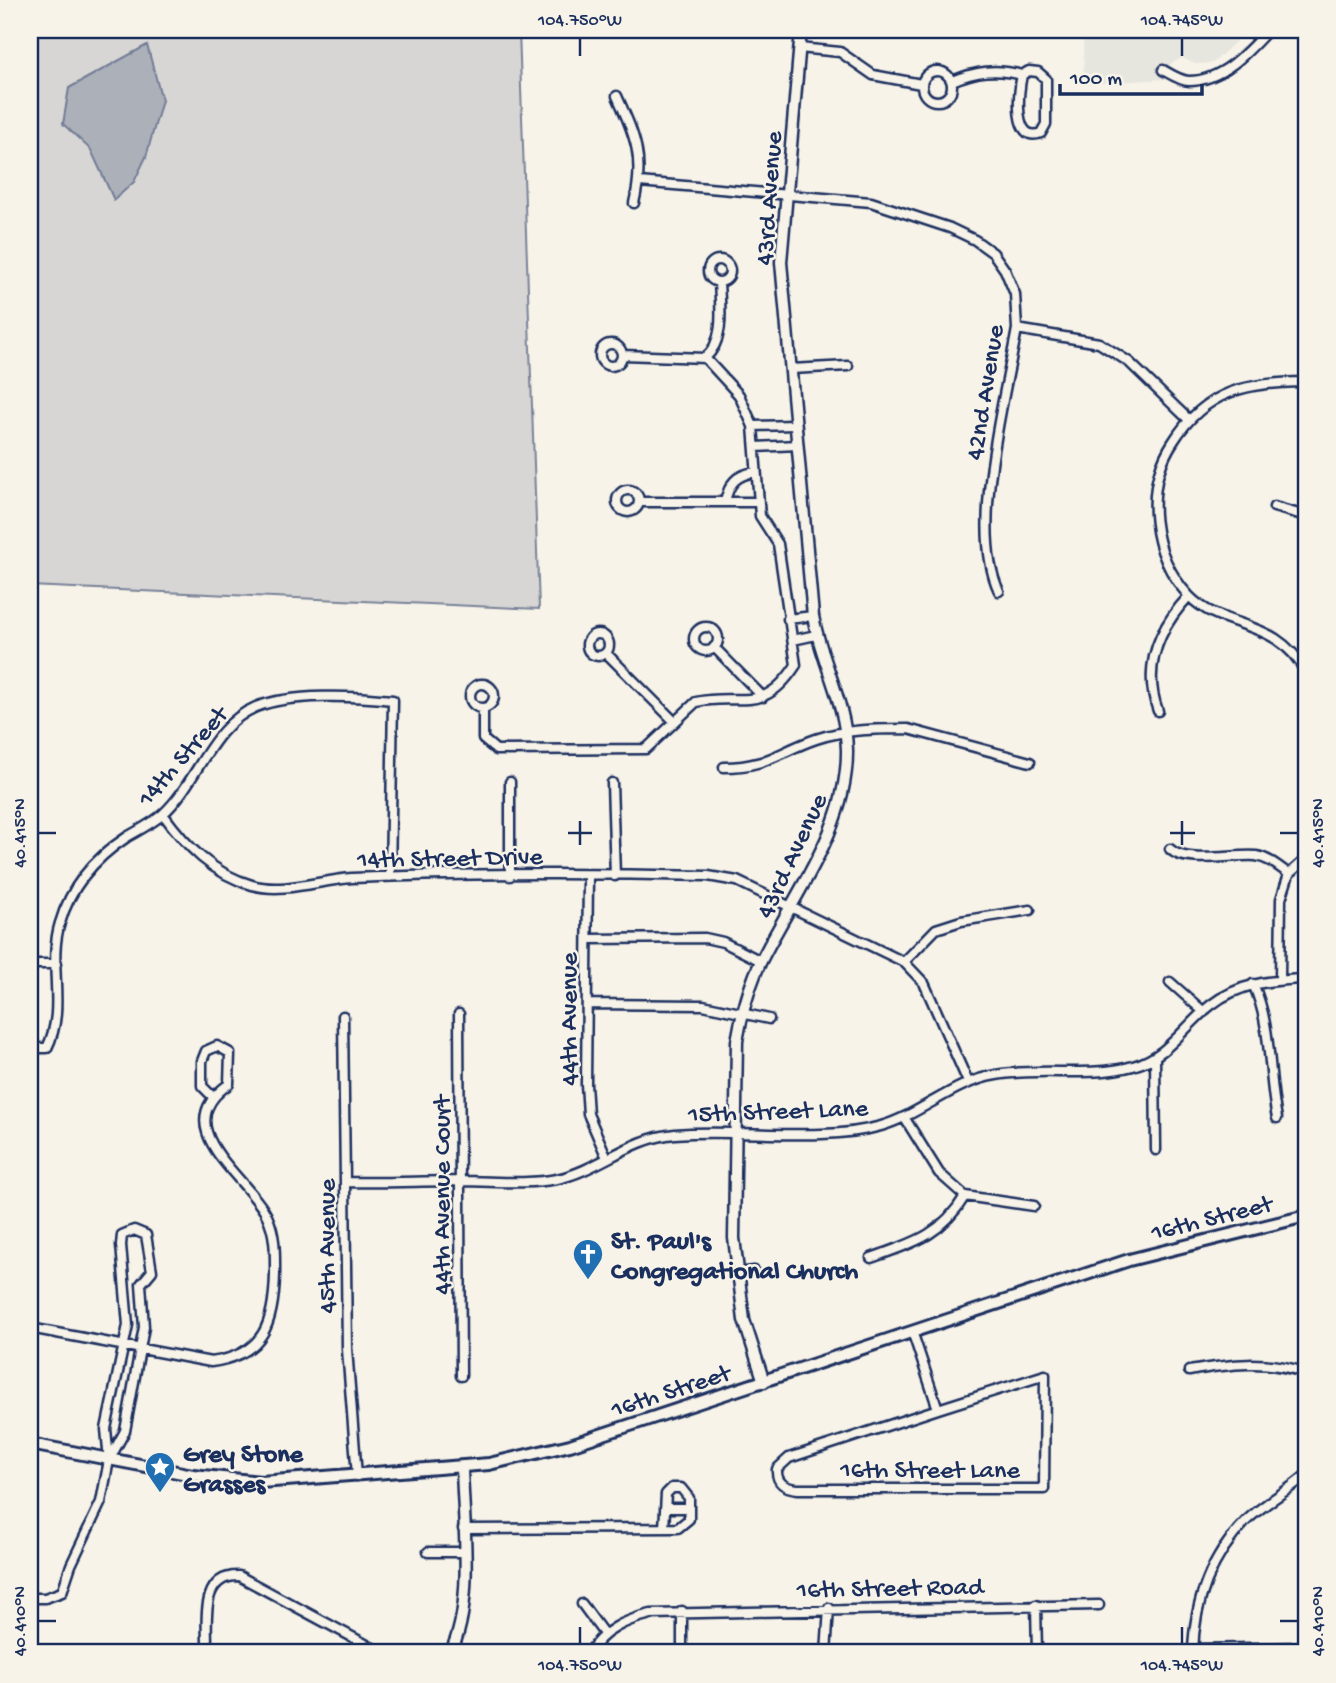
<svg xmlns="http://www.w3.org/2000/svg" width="1336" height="1683" viewBox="0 0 1336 1683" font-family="'Gochi Hand',sans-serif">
<rect width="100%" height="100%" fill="#f7f3e8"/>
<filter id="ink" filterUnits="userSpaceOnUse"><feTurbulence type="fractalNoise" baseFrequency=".0143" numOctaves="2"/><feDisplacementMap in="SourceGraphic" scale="14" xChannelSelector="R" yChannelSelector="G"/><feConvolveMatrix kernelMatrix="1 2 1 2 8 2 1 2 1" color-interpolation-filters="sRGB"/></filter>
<g filter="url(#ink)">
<path fill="#e6e5de" d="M 1083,30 L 1248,30 L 1213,63 L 1196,64 L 1182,58 L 1170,64 L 1165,79 L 1084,84 Z"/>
<path fill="#d7d6d4" stroke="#798299" stroke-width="2" d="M 30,30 L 519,30 L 539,609 L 30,586 Z"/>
<path fill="#acb0b9" stroke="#727c95" stroke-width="2" d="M 147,45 L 162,100 L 146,157 L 134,182 L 114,200 L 91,150 L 63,124 L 69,88 Z"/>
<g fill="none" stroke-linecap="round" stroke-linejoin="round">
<g stroke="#1b2f5e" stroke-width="13">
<path id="minor" d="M 1294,30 L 1306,37
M 799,48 L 840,52 L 873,75 L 921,84
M 1163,70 C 1170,74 1181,81 1189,81 C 1222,81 1248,52 1268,30
M922 86a15 15 0 1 1 30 0a15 15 0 1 1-30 0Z
M 1029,71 L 1038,72 L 1046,79 L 1046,124 L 1041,133 C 1013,144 1018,92 1022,75 Z
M 952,81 C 976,71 996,68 1022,75
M 617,96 C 635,136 645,158 634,203
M 639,182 L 871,202 L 950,228 L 975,240 L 993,253 L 1005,270 L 1015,294 L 1017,329 C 1005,397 969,529 999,591
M708 271a11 11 0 1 1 22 0a11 11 0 1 1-22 0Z
M 1017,329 L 1099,343 L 1129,362 L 1187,418
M600 355a11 11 0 1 1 22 0a11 11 0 1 1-22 0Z
M 705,358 C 726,340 720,307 719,282
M 791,369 L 848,366
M 1306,382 C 1248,383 1206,389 1173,442 C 1143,488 1151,555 1189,596 C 1224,632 1277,616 1306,673
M 753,426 L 796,425
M 755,447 L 798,445
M617 501a11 11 0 1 1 22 0a11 11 0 1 1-22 0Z
M 639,502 L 758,502
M 725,502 C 729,483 736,475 755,472
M 1274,507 L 1306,516
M 788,619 L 813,616
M694 639a12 12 0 1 1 24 0a12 12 0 1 1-24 0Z
M587 645a11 11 0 1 1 22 0a11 11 0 1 1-22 0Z
M 793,640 L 816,635
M 714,647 L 763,697
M 606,653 L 675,722
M470 696a12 12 0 1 1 24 0a12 12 0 1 1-24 0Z
M 483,708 L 483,739 L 496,750 L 646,749 L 696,702 C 741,692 763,716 796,665 L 778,544 L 760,516 L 753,426 L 739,395 L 705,358 L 623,355
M 1158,711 C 1142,667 1159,628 1189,596
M 724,767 C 767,767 778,752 816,739 C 845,729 878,729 908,729 L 1030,762
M 510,782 L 510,876
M 612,783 L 615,876
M 163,814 C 186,846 213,874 252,885 C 283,894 321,880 352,878 C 470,873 590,873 708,876 L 737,881 L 904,962 L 924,983 L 968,1082
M 1170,849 C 1185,865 1234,854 1256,856 C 1269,858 1279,867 1289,874
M 588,876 L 586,1084 L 588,1114 L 607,1158
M 588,939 L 705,938 L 723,942 L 761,961
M 904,962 L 936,929 L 961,921 L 1030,910
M 30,964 L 56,964
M 1280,980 L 1281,899 L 1289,874 L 1306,859
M 1170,982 L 1204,1012
M 1253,984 C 1272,1025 1268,1074 1277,1118
M 587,1004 L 703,1005 L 769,1019
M 459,1014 L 461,1376
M 343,1016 L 347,1349 L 357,1476
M 30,1048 L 47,1048 C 67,1008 47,964 60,923 C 71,885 95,858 127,837 C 139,830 153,823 163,814 C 198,782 210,726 256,707 C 291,693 355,696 393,700 L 390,877
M 1155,1058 L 1156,1150
M 904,1117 L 939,1173 L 965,1196 L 1034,1206
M 345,1182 C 384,1183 423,1181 462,1181 C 493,1181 526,1185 557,1179 C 599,1170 630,1138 675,1134 C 737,1128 822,1143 881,1126 C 922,1114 953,1082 996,1075 C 1042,1067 1089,1078 1133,1066 C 1169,1056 1184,1026 1211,1005 C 1239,983 1273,980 1306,979
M 871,1258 C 913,1243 941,1236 965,1196
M 738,1273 L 754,1271
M 30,1328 L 211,1362 C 265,1355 274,1322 275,1274 C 275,1254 276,1235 267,1216 C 248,1177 165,1128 229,1084 L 230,1053 L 217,1046 L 206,1051 L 202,1061 L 202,1086 L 212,1096
M 913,1334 L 938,1409 L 1045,1375 L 1044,1489 L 798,1489 C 785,1488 776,1483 777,1469 L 789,1458 L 938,1409
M 1189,1371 C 1229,1364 1267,1359 1306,1373
M 665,1508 L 689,1508
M 463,1529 L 678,1528 L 689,1519 L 689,1498 L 681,1488 L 672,1488 L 666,1494 L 664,1528
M 428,1552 L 464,1552
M 30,1598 L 45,1598 L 62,1592 L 71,1565 L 101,1502 L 109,1460 L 106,1429 L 128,1325 L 121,1245 L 122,1235 L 134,1230 L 146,1235 L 152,1271 L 141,1284 L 144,1327 L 125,1431 L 109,1460
M 582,1604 L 604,1634
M 1036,1605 L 1037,1653
M 682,1611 L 682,1653
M 1193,1649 L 1306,1647
M 207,1653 C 208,1624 198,1575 239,1576 L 382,1653
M 589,1653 C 603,1630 626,1620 651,1614 L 1099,1605
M 826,1653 L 829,1608
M 1193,1653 C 1194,1603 1210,1558 1246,1521 C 1264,1503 1287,1492 1306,1475"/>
</g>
<g stroke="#1b2f5e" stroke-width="15">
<path id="tertiary" d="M 764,1382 L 744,1320 L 734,1238 L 737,1041 C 742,1013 749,985 762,959 C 795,893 848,827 847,750 C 846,703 821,661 813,616 L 781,262 L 801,30
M 450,1653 C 475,1606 463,1521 462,1467"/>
</g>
<g stroke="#1b2f5e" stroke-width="16">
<path id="secondary" d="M 30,1444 L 193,1475 L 261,1482 L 489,1464 L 570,1445 L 1129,1260 L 1306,1216"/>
</g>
<use href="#minor" stroke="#f7f3e8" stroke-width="8"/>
<use href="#tertiary" stroke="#f7f3e8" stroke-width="10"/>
<use href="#secondary" stroke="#f7f3e8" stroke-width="10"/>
</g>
</g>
<path fill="none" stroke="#1b2f5e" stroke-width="2.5" d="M 580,38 L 580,56M 1182,38 L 1182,56M 580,821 L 580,845M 1182,821 L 1182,845M 38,833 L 56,833M 568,833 L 592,833M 1170,833 L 1195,833M 1280,833 L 1298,833M 38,1621 L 56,1621M 1280,1621 L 1298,1621M 580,1627 L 580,1644M 1182,1627 L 1182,1644"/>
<defs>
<g id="church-pin" transform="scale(1.575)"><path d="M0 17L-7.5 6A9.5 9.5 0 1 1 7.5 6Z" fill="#1f6fb2" stroke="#f7f3e8"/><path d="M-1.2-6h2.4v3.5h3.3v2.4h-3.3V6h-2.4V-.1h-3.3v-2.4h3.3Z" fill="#fff"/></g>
<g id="sight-pin" transform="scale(1.575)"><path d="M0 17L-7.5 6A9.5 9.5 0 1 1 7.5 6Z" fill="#1f6fb2" stroke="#f7f3e8"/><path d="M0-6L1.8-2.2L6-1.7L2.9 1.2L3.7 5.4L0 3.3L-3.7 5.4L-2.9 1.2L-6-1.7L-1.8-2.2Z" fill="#fff"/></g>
</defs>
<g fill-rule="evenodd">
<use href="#church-pin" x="588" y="1254"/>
<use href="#sight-pin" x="160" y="1467"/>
</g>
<g text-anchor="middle" stroke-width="5" stroke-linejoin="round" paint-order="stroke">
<g font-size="26" fill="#1b2f5e" stroke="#f7f3e8">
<text transform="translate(767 198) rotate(-86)" y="9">43rd Avenue</text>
<text transform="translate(983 392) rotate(-81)" y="9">42nd Avenue</text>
<text transform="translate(181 755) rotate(-49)" y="9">14th Street</text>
<text transform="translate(790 855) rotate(-65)" y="9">43rd Avenue</text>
<text transform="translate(450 856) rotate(-1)" y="9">14th Street Drive</text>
<text transform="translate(567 1019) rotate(-90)" y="9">44th Avenue</text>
<text transform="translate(778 1109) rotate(-2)" y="9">15th Street Lane</text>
<text transform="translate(440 1195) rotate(-90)" y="9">44th Avenue Court</text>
<text transform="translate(1211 1216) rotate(-14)" y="9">16th Street</text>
<text transform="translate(325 1246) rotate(-90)" y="9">45th Avenue</text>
<text transform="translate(670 1389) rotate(-18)" y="9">16th Street</text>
<text x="930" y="1477">16th Street Lane</text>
<text transform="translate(890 1586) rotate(-1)" y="9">16th Street Road</text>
</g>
<g font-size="26" font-weight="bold" fill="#1b2f5e" stroke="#f7f3e8" text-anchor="start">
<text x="611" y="1248">St. Paul's<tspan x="611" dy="30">Congregational Church</tspan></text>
<text x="183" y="1461">Grey Stone<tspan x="183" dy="30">Grasses</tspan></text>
</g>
</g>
<rect width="1336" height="1683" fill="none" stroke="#f7f3e8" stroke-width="77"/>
<path d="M1060 84v10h142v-10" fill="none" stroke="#1b2f5e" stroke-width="3.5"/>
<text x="1070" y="84" font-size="21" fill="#1b2f5e" stroke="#f7f3e8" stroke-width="5" paint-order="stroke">100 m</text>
<rect x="38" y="38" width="1260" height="1606" fill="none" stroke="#1b2f5e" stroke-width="2.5"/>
<g font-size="18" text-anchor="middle" fill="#1b2f5e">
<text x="580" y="25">104.750°W</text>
<text x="1182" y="25">104.745°W</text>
<text transform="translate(19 833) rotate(-90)" y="6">40.415°N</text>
<text transform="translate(1317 833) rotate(-90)" y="6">40.415°N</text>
<text transform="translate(19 1621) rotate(-90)" y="6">40.410°N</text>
<text transform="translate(1317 1621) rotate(-90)" y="6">40.410°N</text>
<text x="580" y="1670">104.750°W</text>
<text x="1182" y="1670">104.745°W</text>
</g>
</svg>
